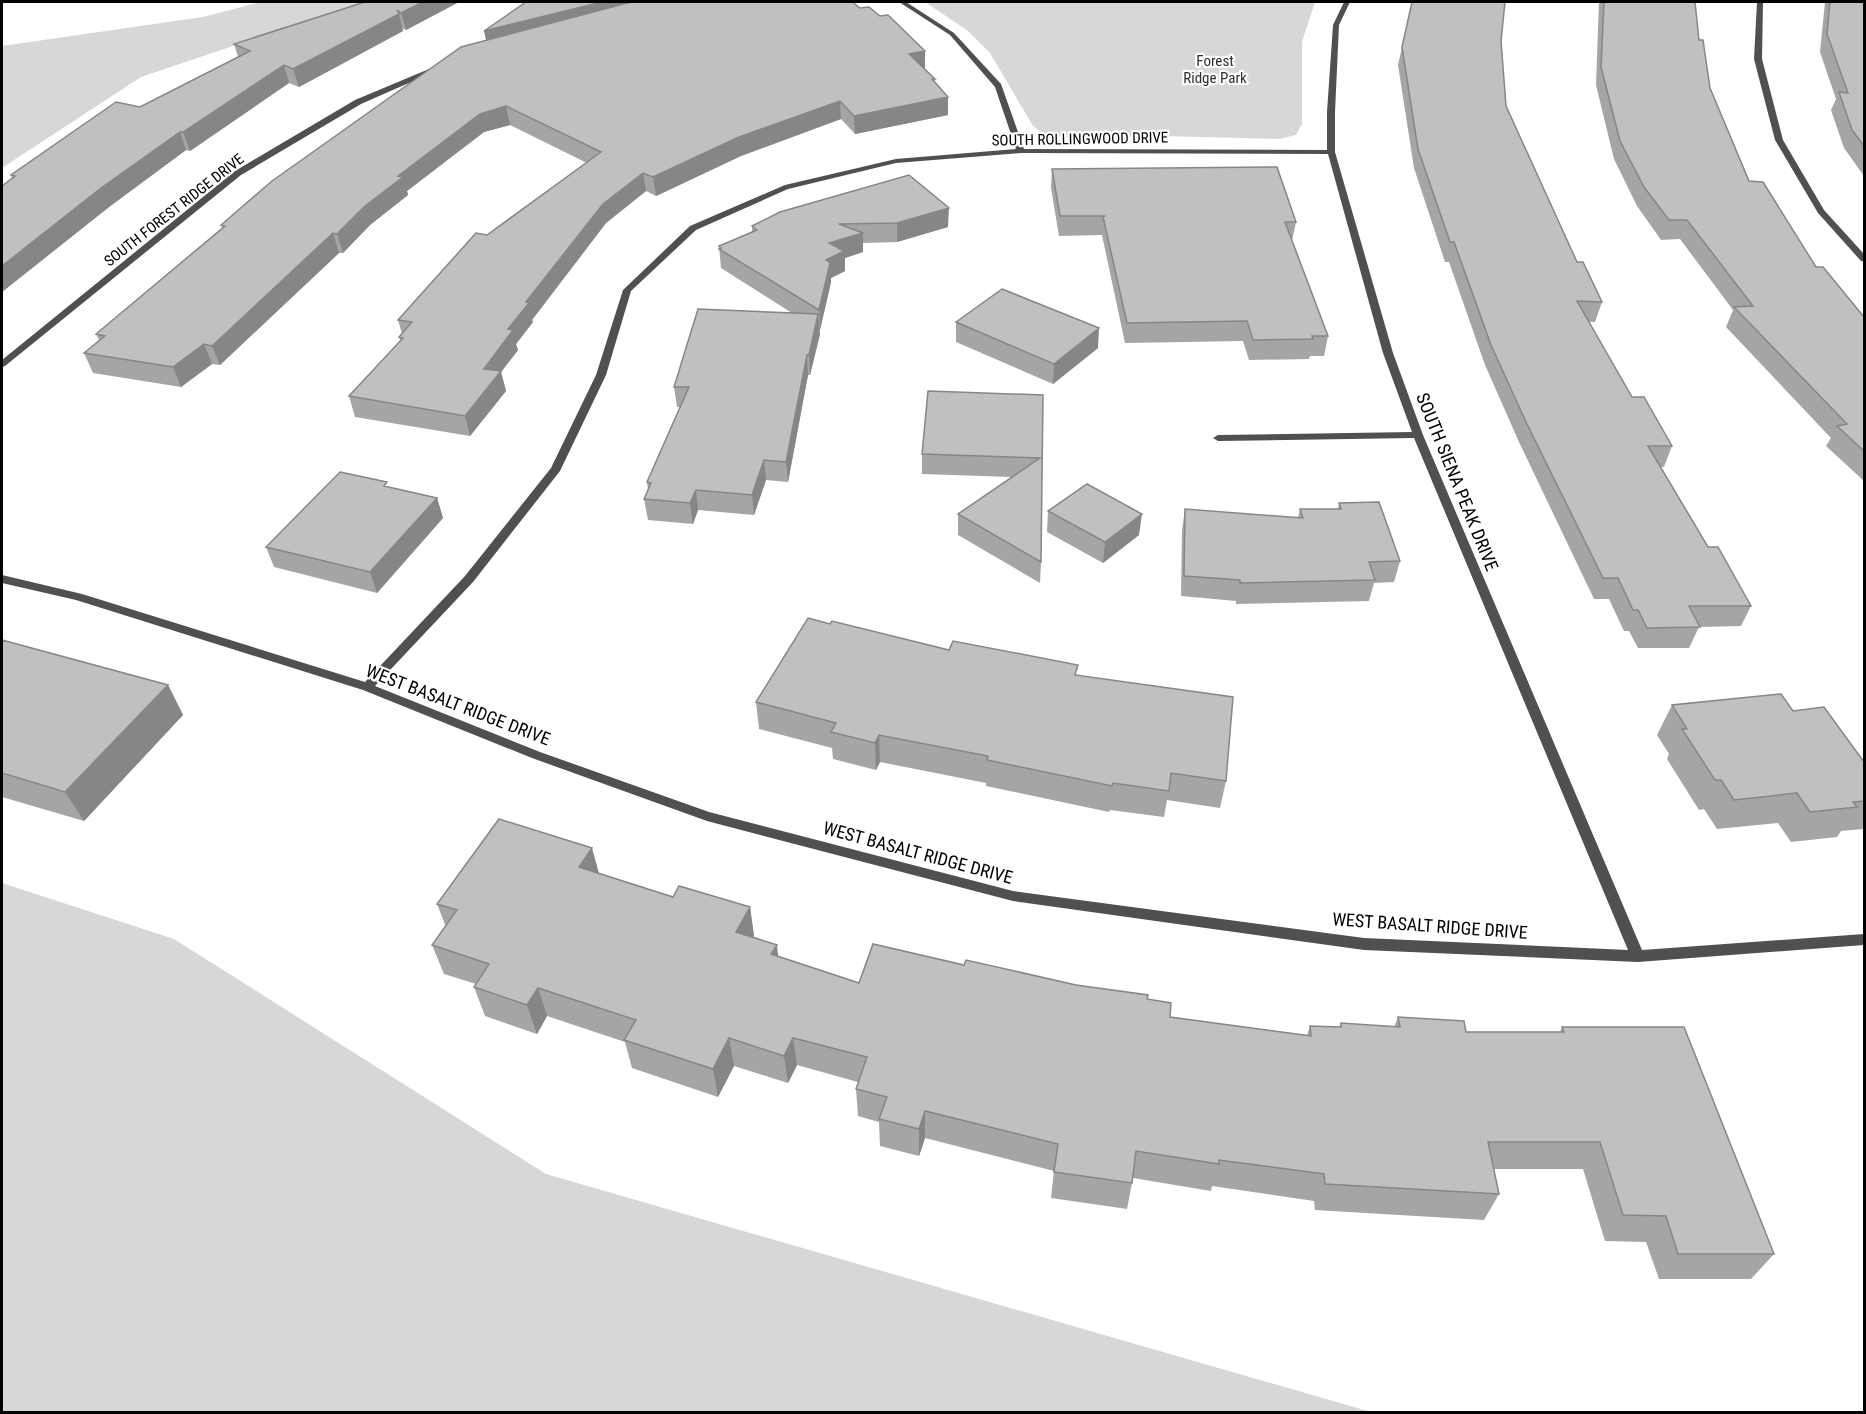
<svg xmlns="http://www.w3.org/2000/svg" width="1866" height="1414" viewBox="0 0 1866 1414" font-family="'Roboto Condensed',sans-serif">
<rect width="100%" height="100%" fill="#fff"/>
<path fill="#d7d7d7" d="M 261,2 L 364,2 L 141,77 L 2,168 L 2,46 L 203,17 Z
M 925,2 L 1315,2 L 1302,42 L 1302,124 L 1296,135 L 1279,139 L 1158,136 L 1066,138 L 1042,133 L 1033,126 L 990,53 L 968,31 Z
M 2,883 L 174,939 L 546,1174 L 1371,1412 L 2,1412 Z"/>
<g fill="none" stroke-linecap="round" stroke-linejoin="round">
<path fill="#505050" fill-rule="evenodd" d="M 899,2 L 906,2 L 954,33 L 1001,84 L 1024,149 L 1327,150 L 1327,112 L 1333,25 L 1344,2 L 1350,2 L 1339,25 L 1335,112 L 1335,152 L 1393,353 L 1423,435 L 1642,950 L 1864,934 L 1864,945 L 1638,962 L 1364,950 L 1013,901 L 707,821 L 532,758 L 363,690 L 76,600 L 2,583 L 2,575 L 82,594 L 365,682 L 465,576 L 551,468 L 596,375 L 623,290 L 690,226 L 785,185 L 896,159 L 1016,149 L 995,87 L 950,35 ZM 1021,153 L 1328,154 L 1383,353 L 1412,432 L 1218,435 L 1213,438 L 1218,441 L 1414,438 L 1628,950 L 1364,938 L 1013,891 L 709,812 L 540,752 L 375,686 L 473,582 L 560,471 L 606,375 L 631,291 L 696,230 L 788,189 L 896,163 Z
M 1757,2 L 1763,2 L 1762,59 L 1783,140 L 1824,210 L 1864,254 L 1864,261 L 1861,261 L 1818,213 L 1775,140 L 1754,59 Z
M 429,69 L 436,71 L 361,104 L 241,175 L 5,366 L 2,367 L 2,360 L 235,171 L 355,100 Z"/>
</g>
<path fill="#a5a5a5" d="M 365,2 L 459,2 L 406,30 L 402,28 L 403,31 L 299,87 L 289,83 L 190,151 L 186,150 L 109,207 L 2,292 L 2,186 L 12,178 L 11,175 L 238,57 L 234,44 Z
M 1412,2 L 1501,41 L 1506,106 L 1577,262 L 1602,302 L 1595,322 L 1589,322 L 1632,397 L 1672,446 L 1664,467 L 1660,467 L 1708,547 L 1751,606 L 1741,626 L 1699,627 L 1689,648 L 1638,648 L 1629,631 L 1624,631 L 1609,599 L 1594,599 L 1519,442 L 1485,365 L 1449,262 L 1445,262 L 1414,168 L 1398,65 Z
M 1599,2 L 1695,2 L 1699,40 L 1710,88 L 1749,181 L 1816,267 L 1864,317 L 1864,481 L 1826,446 L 1831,438 L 1726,327 L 1733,310 L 1680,239 L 1661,240 L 1637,206 L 1614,159 L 1596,85 Z
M 1825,2 L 1864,2 L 1864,176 L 1844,148 L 1831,110 L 1836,99 L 1820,52 Z
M 461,47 L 925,69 L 935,79 L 935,82 L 948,97 L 948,115 L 855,134 L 841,119 L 741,156 L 656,196 L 646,191 L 606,223 L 532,320 L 533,322 L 516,344 L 518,350 L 501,372 L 506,391 L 470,436 L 355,417 L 349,396 L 400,341 L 399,337 L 402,334 L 398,320 L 487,235 L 587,163 L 510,125 L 484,132 L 407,191 L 408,195 L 370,225 L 343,253 L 339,253 L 220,365 L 212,364 L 181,387 L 93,373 L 84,353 L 99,340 L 96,334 L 222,228 L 221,225 Z
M 1052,169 L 1296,222 L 1292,241 L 1328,336 L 1324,356 L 1310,356 L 1309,359 L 1249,360 L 1243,341 L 1125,343 L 1102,235 L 1059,236 L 1051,188 Z
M 780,212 L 948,227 L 897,242 L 863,243 L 863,252 L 845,258 L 845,271 L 831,278 L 831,282 L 820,330 L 819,330 L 820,334 L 810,375 L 808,375 L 788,482 L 766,480 L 754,515 L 698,510 L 693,524 L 648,520 L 644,499 L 648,490 L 647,482 L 680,407 L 677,407 L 674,387 L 792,313 L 721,268 L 719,246 L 752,232 L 752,226 Z
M 956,322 L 1098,348 L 1053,384 L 956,342 Z
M 1043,395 L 1041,562 L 1040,583 L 958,535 L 958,514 L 1012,477 L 922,474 L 922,454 Z
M 389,487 L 437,498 L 443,518 L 377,593 L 274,567 L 266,547 Z
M 1339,503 L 1400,561 L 1394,582 L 1374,583 L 1369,601 L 1236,604 L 1236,601 L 1181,596 L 1182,530 L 1185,509 L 1298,518 L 1300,509 L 1338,509 Z
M 1048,511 L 1139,535 L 1103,563 L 1047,532 Z
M 830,624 L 949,650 L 1077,675 L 1226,781 L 1220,808 L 1167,800 L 1164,817 L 1110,810 L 1109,812 L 986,786 L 986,783 L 880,762 L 876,770 L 833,759 L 832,748 L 759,729 L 756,702 Z
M 2,640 L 168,685 L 183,715 L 84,821 L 2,797 Z
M 1672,705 L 1793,711 L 1864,762 L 1864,829 L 1841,831 L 1837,837 L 1791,842 L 1778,823 L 1717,829 L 1704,809 L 1699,810 L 1667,759 L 1669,754 L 1657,735 Z
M 599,874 L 673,897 L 750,907 L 754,936 L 753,938 L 778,956 L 859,983 L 964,965 L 1147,999 L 1170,1017 L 1307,1035 L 1310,1026 L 1339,1027 L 1341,1023 L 1394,1027 L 1398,1017 L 1466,1032 L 1560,1032 L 1562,1027 L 1774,1254 L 1751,1279 L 1659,1279 L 1646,1242 L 1605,1241 L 1583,1169 L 1494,1169 L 1499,1194 L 1484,1220 L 1315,1210 L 1314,1201 L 1212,1186 L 1211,1191 L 1133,1178 L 1127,1209 L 1051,1198 L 1054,1171 L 925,1138 L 919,1156 L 880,1146 L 879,1122 L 858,1116 L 856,1089 L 858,1082 L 797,1065 L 788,1083 L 734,1066 L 718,1097 L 632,1068 L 625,1042 L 547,1016 L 537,1034 L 485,1016 L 474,987 L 476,984 L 444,974 L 432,945 L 446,927 L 437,904 Z"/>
<path fill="#868686" d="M 423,2 L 459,2 L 406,30 L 401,13 Z
M 602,2 L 672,2 L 488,48 L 484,31 Z
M 399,14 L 403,31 L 299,87 L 293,69 Z
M 925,51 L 925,69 L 909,72 L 909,54 Z
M 284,65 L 289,83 L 190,151 L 183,132 Z
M 948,97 L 948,115 L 855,134 L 854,116 Z
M 840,101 L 841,119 L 741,156 L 656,196 L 653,177 L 739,137 Z
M 506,106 L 510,125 L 484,132 L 407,191 L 408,195 L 370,225 L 343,253 L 337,234 L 365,206 L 398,176 L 480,114 Z
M 180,132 L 186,150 L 109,207 L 2,292 L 2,266 L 101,188 Z
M 643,173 L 646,191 L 606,223 L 532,320 L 533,322 L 516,344 L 518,350 L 501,372 L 506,391 L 470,436 L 465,416 L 484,369 L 508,329 L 526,302 L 603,204 Z
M 949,208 L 948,227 L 897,242 L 897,223 Z
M 333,233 L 339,253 L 220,365 L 212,346 Z
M 863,233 L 863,252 L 845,258 L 845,271 L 831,278 L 831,282 L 820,330 L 819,310 L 826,260 L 829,243 Z
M 818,314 L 820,334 L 810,375 L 809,355 Z
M 1099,328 L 1098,348 L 1053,384 L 1054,364 Z
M 204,344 L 212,364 L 181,387 L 173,367 Z
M 807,355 L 808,375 L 788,482 L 786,462 Z
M 764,460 L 766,480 L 754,515 L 752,495 Z
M 696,490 L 698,510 L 693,524 L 690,503 Z
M 437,498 L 443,518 L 377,593 L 370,572 Z
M 1142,514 L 1139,535 L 1103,563 L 1105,542 Z
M 168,685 L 183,715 L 84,821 L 65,792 Z
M 879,735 L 880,762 L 876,770 L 875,743 Z
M 592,848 L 600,877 L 579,867 Z
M 750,907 L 754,936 L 740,961 L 736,932 Z
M 777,945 L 780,974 L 771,954 Z
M 538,988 L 547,1016 L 537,1034 L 527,1005 Z
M 729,1038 L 734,1066 L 718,1097 L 713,1069 Z
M 793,1038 L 797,1065 L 788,1083 L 784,1056 Z
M 925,1111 L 925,1138 L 919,1156 L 919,1129 Z"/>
<path fill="#c0c0c0" stroke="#868686" stroke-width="1.5" d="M 365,2 L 423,2 L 401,13 L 397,10 L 399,14 L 293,69 L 284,65 L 183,132 L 180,132 L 101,188 L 2,266 L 2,186 L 15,176 L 11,175 L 116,102 L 140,107 L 250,51 L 234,44 Z
M 526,2 L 602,2 L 484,31 Z
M 631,2 L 852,2 L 860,8 L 869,7 L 880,16 L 888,15 L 925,51 L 909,54 L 935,79 L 932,79 L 948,97 L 854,116 L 840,101 L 739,137 L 653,177 L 643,173 L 603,204 L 526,302 L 529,303 L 508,329 L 513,330 L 484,369 L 501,371 L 465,416 L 349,396 L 403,338 L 399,337 L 412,322 L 398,320 L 476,233 L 487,235 L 601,152 L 506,106 L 480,114 L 398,176 L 403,177 L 365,206 L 337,234 L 333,233 L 212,346 L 204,344 L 173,367 L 84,353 L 105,336 L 96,334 L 225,226 L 221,225 L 272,181 L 461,47 Z
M 1412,2 L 1505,2 L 1501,41 L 1506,106 L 1577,262 L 1583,262 L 1602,302 L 1577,301 L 1632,397 L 1644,397 L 1672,446 L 1648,446 L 1708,547 L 1718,547 L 1751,606 L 1689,606 L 1700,627 L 1647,628 L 1638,610 L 1633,610 L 1618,578 L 1603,578 L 1526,422 L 1491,345 L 1454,242 L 1450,242 L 1418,149 L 1402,47 Z
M 1604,2 L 1695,2 L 1699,40 L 1703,40 L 1710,88 L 1749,181 L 1763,182 L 1816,267 L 1823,267 L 1864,317 L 1864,451 L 1837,426 L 1847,424 L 1734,307 L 1753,306 L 1687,220 L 1669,220 L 1644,187 L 1620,141 L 1601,67 Z
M 1830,2 L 1864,2 L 1864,146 L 1852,130 L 1839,92 L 1848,93 L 1827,34 Z
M 1277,167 L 1296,222 L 1285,222 L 1328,336 L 1312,336 L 1313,339 L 1253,340 L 1247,321 L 1127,323 L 1103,217 L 1105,216 L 1060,216 L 1052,169 Z
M 909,175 L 949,208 L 897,223 L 839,224 L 863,233 L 829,243 L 844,251 L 826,260 L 830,263 L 819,310 L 719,249 L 721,248 L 719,246 L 757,230 L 752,226 L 780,212 Z
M 1002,289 L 1099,328 L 1054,364 L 956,322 Z
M 698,309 L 818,314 L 809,355 L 807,355 L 786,462 L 764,460 L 752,495 L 696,490 L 690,503 L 644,499 L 651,483 L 647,482 L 689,387 L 674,387 Z
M 928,391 L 1043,395 L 1041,562 L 958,514 L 1040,458 L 922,454 Z
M 340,472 L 387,482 L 384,486 L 437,498 L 370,572 L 266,547 Z
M 1087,484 L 1142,514 L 1105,542 L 1048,511 Z
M 1379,502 L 1400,561 L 1369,562 L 1375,580 L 1240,583 L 1240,580 L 1184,576 L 1185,509 L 1303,518 L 1300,509 L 1341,509 L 1339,503 Z
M 808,618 L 830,624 L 832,621 L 949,650 L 953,641 L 1078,665 L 1075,675 L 1233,697 L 1226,781 L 1171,773 L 1169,791 L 1113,783 L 1112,786 L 987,760 L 988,756 L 879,735 L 875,743 L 831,732 L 836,723 L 756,702 Z
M 2,640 L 168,685 L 65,792 L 2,773 Z
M 1781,694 L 1793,711 L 1824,707 L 1864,762 L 1864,801 L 1853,802 L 1857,807 L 1810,812 L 1797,793 L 1734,800 L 1721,780 L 1715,780 L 1682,729 L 1687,729 L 1672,705 Z
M 499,819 L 592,848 L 579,867 L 673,897 L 679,886 L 750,907 L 736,932 L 777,945 L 771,954 L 859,983 L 873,944 L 964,965 L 966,960 L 1076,985 L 1148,995 L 1147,999 L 1171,1003 L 1170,1017 L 1311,1036 L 1310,1026 L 1341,1027 L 1341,1023 L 1400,1027 L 1398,1017 L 1464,1021 L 1466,1032 L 1564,1032 L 1562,1027 L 1684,1027 L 1774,1254 L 1678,1254 L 1666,1216 L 1623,1215 L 1600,1142 L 1488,1142 L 1499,1194 L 1325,1184 L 1324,1174 L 1219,1160 L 1219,1164 L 1136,1151 L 1132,1183 L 1054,1172 L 1058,1144 L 925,1111 L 919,1129 L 879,1119 L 887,1097 L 856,1089 L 867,1057 L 793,1038 L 784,1056 L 729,1038 L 713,1069 L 624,1040 L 636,1020 L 538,988 L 527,1005 L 474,987 L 489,964 L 432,945 L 457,910 L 437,904 Z"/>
<g text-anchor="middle" stroke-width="4.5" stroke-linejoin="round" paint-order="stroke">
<g font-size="15" fill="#2e2e2e" stroke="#fff">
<text x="1215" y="66">Forest<tspan x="1215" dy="17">Ridge Park</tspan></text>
</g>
<g font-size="15" fill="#000" stroke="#fff">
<text transform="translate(1080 139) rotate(-1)" y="5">SOUTH ROLLINGWOOD DRIVE</text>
<text transform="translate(174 210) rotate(-38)" y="5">SOUTH FOREST RIDGE DRIVE</text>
</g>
<g font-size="18" fill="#000" stroke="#fff">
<text transform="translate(1457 482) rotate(68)" y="6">SOUTH SIENA PEAK DRIVE</text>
<text transform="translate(458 705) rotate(21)" y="6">WEST BASALT RIDGE DRIVE</text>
<text transform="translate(918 853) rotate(15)" y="6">WEST BASALT RIDGE DRIVE</text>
<text transform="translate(1430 926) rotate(4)" y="6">WEST BASALT RIDGE DRIVE</text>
</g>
</g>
<rect width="1866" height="1414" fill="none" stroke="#000000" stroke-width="6"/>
</svg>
